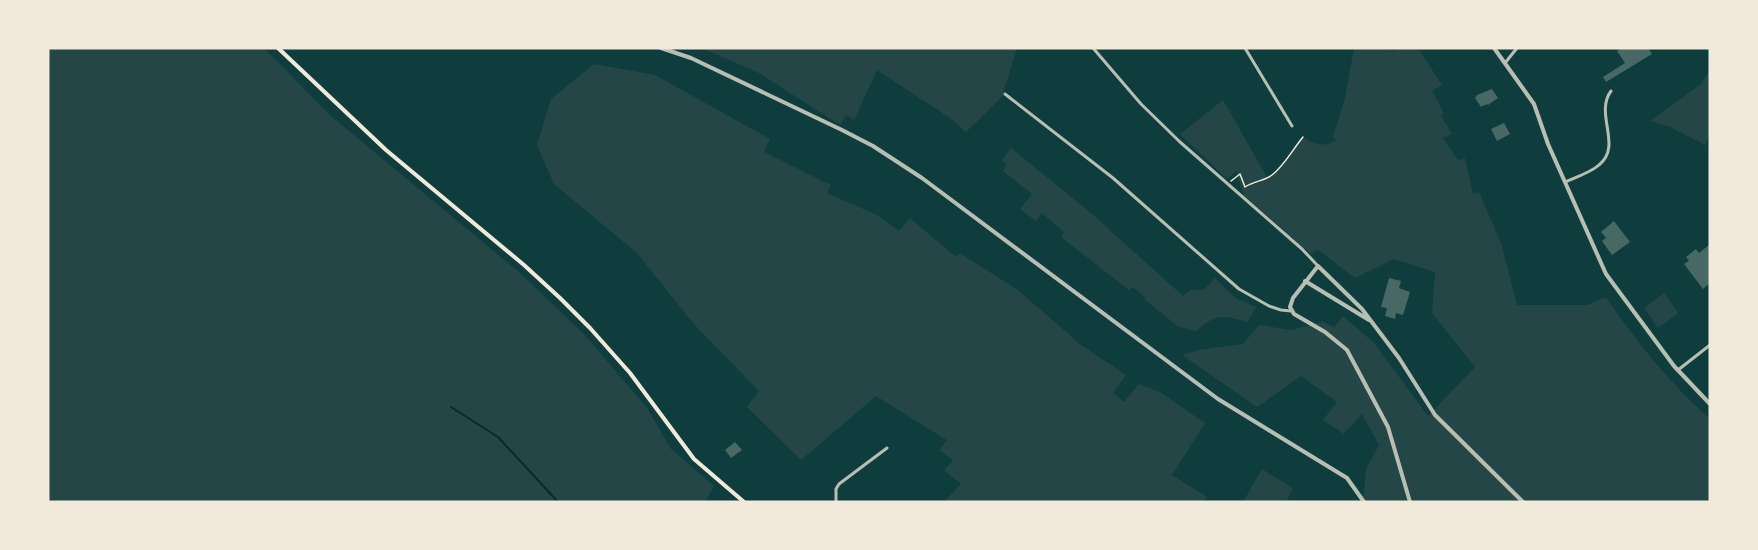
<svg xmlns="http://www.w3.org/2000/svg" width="1758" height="550" viewBox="0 0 1758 550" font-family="'Roboto Condensed',sans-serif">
<rect width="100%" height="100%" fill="#0f3d3e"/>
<path fill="#244646" d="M 48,48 L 264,48 L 331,116 L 520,273 L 584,334 L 647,408 L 671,449 L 714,486 L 705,502 L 48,502 Z
M 702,48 L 1017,48 L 1002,97 L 966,132 L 950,118 L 877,70 L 854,120 L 846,115 L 840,125 L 759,73 Z
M 1354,48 L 1390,48 L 1392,51 L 1397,48 L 1418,48 L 1442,85 L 1432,91 L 1444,113 L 1441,116 L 1452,134 L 1443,138 L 1458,161 L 1465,158 L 1473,194 L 1479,192 L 1501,243 L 1517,305 L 1587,305 L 1606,297 C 1636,341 1670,384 1710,419 L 1710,502 L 1359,502 L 1364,494 L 1366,469 L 1379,445 L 1362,414 L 1344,434 L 1323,420 L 1337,402 L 1301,376 L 1257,407 L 1182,355 L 1199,350 L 1243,344 L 1259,325 L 1291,330 L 1323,322 L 1334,327 L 1343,316 L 1374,343 L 1428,416 L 1475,367 L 1432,313 L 1435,272 L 1394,259 L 1355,278 L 1317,249 L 1311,254 L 1244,196 L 1236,171 L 1227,179 L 1180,134 L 1223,100 L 1268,179 L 1275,173 L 1303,138 C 1315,144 1324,148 1336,140 L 1333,137 L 1345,98 Z
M 594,64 L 655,75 L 770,139 L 764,152 L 831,185 L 827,193 L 877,215 L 899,231 L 910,218 L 956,257 L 960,253 L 1019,291 L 1081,345 L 1126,375 L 1113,393 L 1124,402 L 1139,384 L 1160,392 L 1205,423 L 1172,475 L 1207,497 L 1204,502 L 944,502 L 961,484 L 944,470 L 953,460 L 939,450 L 947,440 L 876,396 L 801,460 L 747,407 L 759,391 L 693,323 L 637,253 L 554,184 L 537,145 L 551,99 Z
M 1710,70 L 1710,134 L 1705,145 L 1668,126 L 1650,121 L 1701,84 Z
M 1011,148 L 1092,214 L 1183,296 L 1190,290 L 1204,290 L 1215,278 L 1234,297 L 1256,307 L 1248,322 C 1222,315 1217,313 1196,331 L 1179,327 L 1145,300 L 1146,298 L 1133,287 L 1129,290 L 1061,237 L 1064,232 L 1042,213 L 1036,221 L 1020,209 L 1032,194 L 1003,171 L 1007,165 L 1002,160 Z
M 1664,293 L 1678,313 L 1658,328 L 1644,308 Z
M 1262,469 L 1293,488 L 1286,502 L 1243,502 Z"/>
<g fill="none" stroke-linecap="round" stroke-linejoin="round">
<path stroke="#0a2a2b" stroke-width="2" d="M 451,407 L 498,437 L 558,502"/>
</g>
<path fill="#486865" d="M 1622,48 L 1648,48 L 1652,54 L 1606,82 L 1603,77 L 1625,63 L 1617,51 Z
M 1492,89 L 1498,98 L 1488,105 L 1487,104 L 1481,107 L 1475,98 L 1477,95 Z
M 1504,123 L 1510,134 L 1497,141 L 1491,129 Z
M 1614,221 L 1630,242 L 1612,255 L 1602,241 L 1606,238 L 1601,232 Z
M 1709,245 L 1710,283 L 1703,289 L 1684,264 L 1689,261 L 1686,257 L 1696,249 L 1699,253 Z
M 1389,278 L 1401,281 L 1399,288 L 1410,292 L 1403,315 L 1396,313 L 1395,319 L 1385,316 L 1387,308 L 1381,307 Z
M 735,442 L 742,450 L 731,458 L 725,450 Z"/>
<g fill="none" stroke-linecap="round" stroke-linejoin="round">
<path stroke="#f1e9da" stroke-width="1.5" d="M 1231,181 L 1240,174 L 1245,187 C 1254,181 1264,181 1272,175 C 1284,166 1293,149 1303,137"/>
<path stroke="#b8beb3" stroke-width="3" d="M 1093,48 L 1141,104 L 1180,142 L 1302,249 L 1318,266
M 1245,48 L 1292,126
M 1505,63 L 1517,48
M 1005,94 L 1113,178 L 1239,289 L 1269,306 L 1281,310 L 1291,311
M 1565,182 C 1576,177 1590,173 1599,165 C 1623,146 1594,114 1611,91
M 1678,370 L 1710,345
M 836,502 L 836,489 L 839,484 L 887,448"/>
<path stroke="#b8beb3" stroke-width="4" d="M 661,48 L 691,58 L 842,130 L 873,146 L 922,178 L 1218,399 L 1347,478 L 1364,502
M 1494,48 L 1534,104 L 1548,144 L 1606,274 L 1674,366 L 1710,404
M 1305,281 L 1369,320
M 1410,502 L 1388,427 L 1347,350 L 1325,332 L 1294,314 L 1290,307 L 1293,298 L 1318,266 L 1362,309 L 1399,358 L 1435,415 L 1523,502"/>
<path stroke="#f1e9da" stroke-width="4" d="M 278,48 L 386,150 L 524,265 L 560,298 L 590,328 L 630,373 L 694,459 L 744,502"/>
</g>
<rect width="1758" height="550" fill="none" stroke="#f1e9da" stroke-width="99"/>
</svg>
